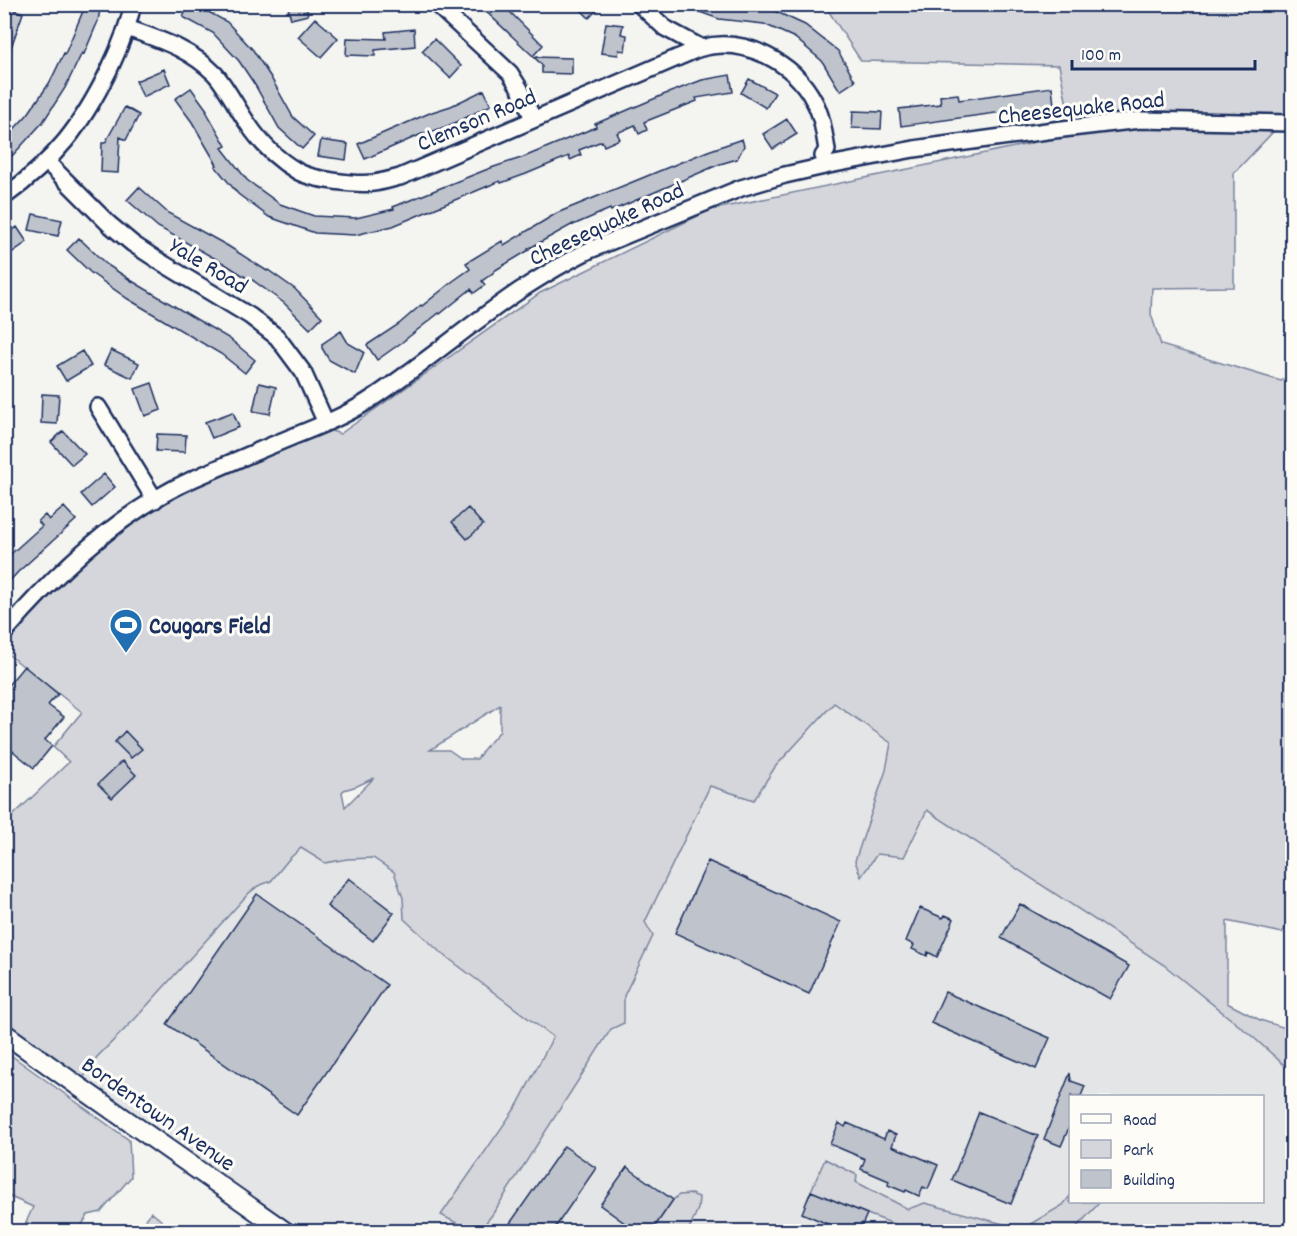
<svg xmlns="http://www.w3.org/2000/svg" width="1297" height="1236" viewBox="0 0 1297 1236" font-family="Dekko,sans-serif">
<rect width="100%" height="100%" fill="#f4f4f1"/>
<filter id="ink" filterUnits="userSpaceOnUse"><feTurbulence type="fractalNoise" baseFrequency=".0167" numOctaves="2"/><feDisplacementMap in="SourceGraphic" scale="12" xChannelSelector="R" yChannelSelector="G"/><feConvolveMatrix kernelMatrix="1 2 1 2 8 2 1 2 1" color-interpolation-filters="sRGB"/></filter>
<g filter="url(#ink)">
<path fill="#e4e5e6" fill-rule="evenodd" d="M 834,702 L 891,742 L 861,876 L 877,854 L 904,856 L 926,809 L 1164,965 L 1280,1059 L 1292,1071 L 1292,1231 L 286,1231 L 78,1086 L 97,1057 L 134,1020 L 248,894 L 258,886 L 271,881 L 289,859 L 301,848 L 325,863 L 347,859 L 373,858 L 393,871 L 403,898 L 404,919 L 440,952 L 553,1037 L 645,922 L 710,786 L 754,800 L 775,767 ZM 1070,1096 L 1262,1096 L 1262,1202 L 1070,1202 Z"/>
<path fill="#d4d6db" stroke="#78829c" stroke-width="1.5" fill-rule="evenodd" d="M 821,5 L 1292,5 L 1292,112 L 1234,173 L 1234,287 L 1152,288 L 1151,314 L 1161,345 L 1281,381 L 1292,375 L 1292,917 L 1282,933 L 1227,921 L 1227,1003 L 1260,1020 L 1292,1030 L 1292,1072 L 1253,1037 L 1164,965 L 927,810 L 904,857 L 877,854 L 861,877 L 855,861 L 886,770 L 891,743 L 834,703 L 775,767 L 754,800 L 710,786 L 645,922 L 653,936 L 624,996 L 624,1023 L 611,1029 L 492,1215 L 479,1231 L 472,1231 L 441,1215 L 518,1104 L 553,1037 L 440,952 L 404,919 L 403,898 L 394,872 L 373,858 L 347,859 L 325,863 L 301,848 L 289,859 L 271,881 L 258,886 L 248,894 L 134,1020 L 97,1057 L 78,1086 L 5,1033 L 5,823 L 69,762 L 53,747 L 82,712 L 5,652 L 5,633 L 137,511 L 326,423 L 332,431 L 340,434 L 540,293 L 710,210 L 1029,144 L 1073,118 L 1113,110 L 1068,110 L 1059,65 L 861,61 L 826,7 ZM 500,705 L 500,731 L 483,750 L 477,759 L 462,759 L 449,750 L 430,750 ZM 374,778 L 345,807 L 342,792 L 344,790 L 357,786 Z
M 5,1051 L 129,1140 L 131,1177 L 101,1212 L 88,1215 L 78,1231 L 26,1231 L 23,1229 L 33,1207 L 8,1196 L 5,1200 Z
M 825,1159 L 857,1175 L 856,1182 L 908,1209 L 925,1203 L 1022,1229 L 1063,1205 L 1070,1196 L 1070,1202 L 1100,1202 L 1073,1231 L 916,1232 L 867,1214 L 811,1191 Z
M 691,1194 L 699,1197 L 698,1209 L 688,1231 L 651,1232 L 673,1200 L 679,1195 Z
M 151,1212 L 174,1231 L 138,1231 Z"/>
<path fill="#bfc3cc" stroke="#1b2f5e" stroke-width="1.5" d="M 84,4 L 101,4 L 98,21 L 84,54 L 82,53 L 65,88 L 43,122 L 13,155 L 4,161 L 4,140 L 28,114 L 50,82 L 64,53 L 65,54 L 83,11 Z
M 190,4 L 194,4 L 227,22 L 253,50 L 270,76 L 293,117 L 314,136 L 302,149 L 279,128 L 255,85 L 239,61 L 213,33 L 183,17 Z
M 287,4 L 305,4 L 308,15 L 291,19 Z
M 478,4 L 502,4 L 543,45 L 533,56 Z
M 575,4 L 603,4 L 589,18 Z
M 683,4 L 744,4 L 766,7 L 805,25 L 838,51 L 855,81 L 840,91 L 822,61 L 795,38 L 764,24 L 719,19 L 683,6 Z
M 9,8 L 23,13 L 6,62 L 4,61 L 4,19 Z
M 315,18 L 338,38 L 321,57 L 298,37 Z
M 606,23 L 623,25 L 621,34 L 627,35 L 625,51 L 619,50 L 618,55 L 601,53 Z
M 414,29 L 415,46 L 375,50 L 375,56 L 346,55 L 347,38 L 386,39 L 385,32 Z
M 434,39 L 461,66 L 450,78 L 422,51 Z
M 534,57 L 572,58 L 572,74 L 542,73 L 542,65 Z
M 164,69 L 170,84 L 143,97 L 136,81 Z
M 730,75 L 733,92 L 696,98 L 697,101 L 644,122 L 647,130 L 639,134 L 635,125 L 617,133 L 620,139 L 604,146 L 602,141 L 579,150 L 581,155 L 570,160 L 569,156 L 526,174 L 501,183 L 500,181 L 393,226 L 355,235 L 315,233 L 269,217 L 238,194 L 215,166 L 217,165 L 192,122 L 175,99 L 191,88 L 207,110 L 206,111 L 226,146 L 222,148 L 247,180 L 280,204 L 314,216 L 356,218 L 394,209 L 393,207 L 488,169 L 524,157 L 596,127 L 595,124 L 663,95 L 702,80 Z
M 749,79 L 775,93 L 766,108 L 741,93 Z
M 1052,87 L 1054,105 L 901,126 L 899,109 L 941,104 L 940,96 L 958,94 L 959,100 Z
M 484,90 L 491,105 L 457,122 L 431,132 L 431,130 L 365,159 L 358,144 L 432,112 L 451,106 Z
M 125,107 L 139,115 L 126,140 L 120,137 L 118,173 L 101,172 L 102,143 L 105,143 Z
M 853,111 L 882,112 L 881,129 L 852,128 Z
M 787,119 L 797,134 L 773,149 L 763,134 Z
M 742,139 L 744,146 L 737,159 L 720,164 L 611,211 L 610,209 L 573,225 L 573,224 L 528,249 L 529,250 L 494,271 L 494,272 L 482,281 L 485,285 L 474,293 L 471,289 L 440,314 L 439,313 L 401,343 L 377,360 L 367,345 L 399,324 L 421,305 L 422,306 L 453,281 L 470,269 L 466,263 L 502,241 L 504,245 L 557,213 L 708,151 Z
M 321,140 L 348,144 L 346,160 L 318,156 Z
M 139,187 L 168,213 L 228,246 L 267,271 L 268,270 L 295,289 L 322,317 L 310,329 L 284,303 L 251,279 L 250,280 L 225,264 L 158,227 L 127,200 Z
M 33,214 L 62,220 L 58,236 L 29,230 Z
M 17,227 L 27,242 L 4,258 L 4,237 Z
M 79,238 L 106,264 L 132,281 L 230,339 L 255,360 L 245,373 L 221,354 L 128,299 L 91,273 L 67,250 Z
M 341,331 L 348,343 L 364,352 L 355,374 L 329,360 L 322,348 L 322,344 Z
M 111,350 L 139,363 L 132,378 L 104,365 Z
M 82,351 L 91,366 L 66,381 L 57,366 Z
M 152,383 L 161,410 L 145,416 L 135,389 Z
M 259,383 L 276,387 L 270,414 L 253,411 Z
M 42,394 L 59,395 L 57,424 L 41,423 Z
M 233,412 L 239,427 L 212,438 L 205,422 Z
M 63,431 L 85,454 L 72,465 L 51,442 Z
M 157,434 L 186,435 L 185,452 L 156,451 Z
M 104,474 L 115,487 L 92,507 L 81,494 Z
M 64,507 L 76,520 L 18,572 L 4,587 L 4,560 L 42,526 L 38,521 L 45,515 L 49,520 Z
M 468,508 L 483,525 L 467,539 L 452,522 Z
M 24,666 L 58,694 L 48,705 L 64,717 L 45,740 L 52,746 L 34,768 L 4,744 L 4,690 Z
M 125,731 L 142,749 L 131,758 L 115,742 Z
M 122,761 L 136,775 L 112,798 L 98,784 Z
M 708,861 L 841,922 L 809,994 L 675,933 Z
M 349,878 L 394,913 L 373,941 L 327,906 Z
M 257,894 L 387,985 L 297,1115 L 167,1024 Z
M 1020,904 L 1129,966 L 1110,999 L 1001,938 Z
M 920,908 L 943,918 L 945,915 L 954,919 L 937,957 L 928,952 L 927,956 L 912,949 L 914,945 L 906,941 Z
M 945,992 L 1050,1038 L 1036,1069 L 931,1023 Z
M 1070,1073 L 1071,1081 L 1085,1086 L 1081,1096 L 1071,1096 L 1071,1123 L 1061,1146 L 1044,1139 Z
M 979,1112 L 1038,1136 L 1011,1204 L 952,1180 Z
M 839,1123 L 845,1127 L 847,1123 L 884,1139 L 887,1131 L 896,1135 L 892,1146 L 938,1165 L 928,1189 L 923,1187 L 919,1196 L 906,1190 L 905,1192 L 888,1185 L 889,1181 L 861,1169 L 865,1159 L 830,1144 Z
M 564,1146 L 596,1168 L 552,1232 L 504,1232 Z
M 627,1167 L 673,1200 L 651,1232 L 637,1232 L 600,1205 Z
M 811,1191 L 867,1214 L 859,1232 L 846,1232 L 802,1213 Z"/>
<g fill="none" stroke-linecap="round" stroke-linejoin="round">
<g stroke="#1b2f5e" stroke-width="20">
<path id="minor" d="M 436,4 L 510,73 L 520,89 L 533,119
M 639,4 L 665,28 L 702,48
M 127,28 C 160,40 189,48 215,74 C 226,86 238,110 248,124 C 260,142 278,160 297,171 C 312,180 356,185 373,183 C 382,182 391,179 400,177 L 679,57 C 687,54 694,50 701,48 C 744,36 794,62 814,101 C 822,115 824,133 827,150 L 823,156
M 47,162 L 109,224 L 133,244 L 159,261 L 250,316 L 277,337 L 303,372 L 326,423
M 4,197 C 56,159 81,127 109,70 C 119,49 128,27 133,4
M 98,407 L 155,500
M 4,633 C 56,572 120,512 193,479 C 227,464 260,450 294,436 C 319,426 345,416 368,401 C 420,367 467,326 519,291 C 542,276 565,262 590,250 L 741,188 L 785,175 L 829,165 L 914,149 L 1054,130 L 1140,120 L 1292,123"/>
</g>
<g stroke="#1b2f5e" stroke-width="22">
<path id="tertiary" d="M 4,1033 L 78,1086 L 286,1232"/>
</g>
<use href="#minor" stroke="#fdfcf7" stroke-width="15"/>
<use href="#tertiary" stroke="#fdfcf7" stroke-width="18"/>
</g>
</g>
<defs>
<g id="stadium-pin" transform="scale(1.725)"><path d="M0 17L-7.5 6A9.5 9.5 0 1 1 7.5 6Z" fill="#1f6fb2" stroke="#fdfcf7"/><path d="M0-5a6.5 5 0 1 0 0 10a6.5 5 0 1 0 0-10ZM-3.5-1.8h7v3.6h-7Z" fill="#fff"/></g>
</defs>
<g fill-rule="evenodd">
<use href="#stadium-pin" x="126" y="625"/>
</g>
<g text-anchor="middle" stroke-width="6" stroke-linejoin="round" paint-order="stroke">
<g font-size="24" fill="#1b2f5e" stroke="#fdfcf7">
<text transform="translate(1081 107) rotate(-6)" y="8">Cheesequake Road</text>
<text transform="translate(476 119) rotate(-23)" y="8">Clemson Road</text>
<text transform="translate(606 223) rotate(-25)" y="8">Cheesequake Road</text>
<text transform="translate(209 265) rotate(31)" y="8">Yale Road</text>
<text transform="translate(159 1113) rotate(35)" y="8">Bordentown Avenue</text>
</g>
<g font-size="24" font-weight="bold" fill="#1b2f5e" stroke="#fdfcf7" text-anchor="start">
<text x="149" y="633">Cougars Field</text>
</g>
</g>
<rect width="1297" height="1236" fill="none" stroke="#fdfcf7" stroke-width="24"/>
<rect x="12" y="12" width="1273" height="1212" fill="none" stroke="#1b2f5e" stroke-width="2" filter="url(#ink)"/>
<rect x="1069" y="1095" width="195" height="108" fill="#fdfcf7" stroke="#a3aaba" stroke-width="1.5"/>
<rect x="1081" y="1114" width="30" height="9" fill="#fdfcf7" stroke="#a3aaba" stroke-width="1.5"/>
<text x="1123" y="1125" font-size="18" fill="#1b2f5e">Road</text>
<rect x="1081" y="1140" width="30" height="18" fill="#d4d6db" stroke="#a3aaba" stroke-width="1.5"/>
<text x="1123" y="1155" font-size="18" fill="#1b2f5e">Park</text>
<rect x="1081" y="1170" width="30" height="18" fill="#bfc3cc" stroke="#a3aaba" stroke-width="1.5"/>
<text x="1123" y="1185" font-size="18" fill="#1b2f5e">Building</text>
<path d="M1072 60v9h183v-9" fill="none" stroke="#1b2f5e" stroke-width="3"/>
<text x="1081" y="60" font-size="18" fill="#1b2f5e" stroke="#fdfcf7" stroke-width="4.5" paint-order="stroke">100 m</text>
</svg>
